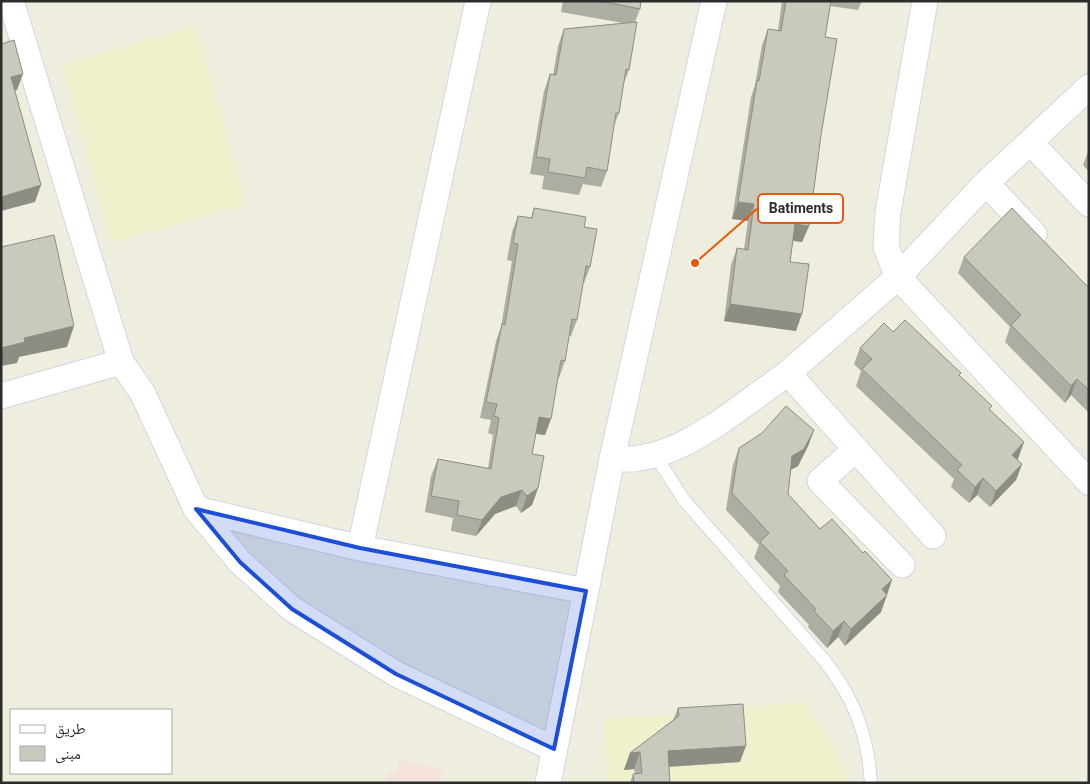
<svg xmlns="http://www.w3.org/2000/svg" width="1090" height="784" viewBox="0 0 1090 784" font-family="Roboto,'Noto Naskh Arabic',sans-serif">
<rect width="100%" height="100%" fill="#eeedde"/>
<path fill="#f0f0cd" d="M 196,26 L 246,205 L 111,243 L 62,65 Z
M 805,702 L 844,764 L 846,783 L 608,783 L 603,720 Z"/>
<path fill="#f5e3db" d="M 399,760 L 442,770 L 439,783 L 385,783 L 388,772 L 396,773 Z"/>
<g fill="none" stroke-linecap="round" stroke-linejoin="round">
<g stroke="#d6d3e5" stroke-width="14">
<path id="lane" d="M 655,455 L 684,500 L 824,660 C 847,690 860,715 867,751 C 869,762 870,772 871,783"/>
</g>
<g stroke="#d6d3e5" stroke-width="27">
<path id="street" d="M 925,1 L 888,212 L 886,247 L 898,277 L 1089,482
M 1030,142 L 1089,204
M 986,183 L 1034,234
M 121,362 L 142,392 L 196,509 L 240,562 L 292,609 L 396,674 L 554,749
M 788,373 L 933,536
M 1,396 L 121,362 L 11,1
M 856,449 L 820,481 L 902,565
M 612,459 L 634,459 L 655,455 L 672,449 L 689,441 L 719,423 L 788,373 L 898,277 L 986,183 L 1089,87
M 196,509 L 360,548 L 586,591
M 360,548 L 478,1
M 548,783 L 612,459 L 714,1"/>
</g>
<use href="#lane" stroke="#fff" stroke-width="12"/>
<use href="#street" stroke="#fff" stroke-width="25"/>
</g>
<path fill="#aeada3" d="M 563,1 L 641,1 L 640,9 L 635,22 L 629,70 L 623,85 L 619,113 L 614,125 L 607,171 L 601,187 L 583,184 L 579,195 L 542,189 L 544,176 L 530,174 L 544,91 L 550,74 L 553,75 L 558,46 L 564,29 L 623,23 L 561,12 Z
M 782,1 L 862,1 L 858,10 L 830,6 L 825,37 L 821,135 L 809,226 L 802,242 L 793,241 L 790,262 L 796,331 L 724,321 L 731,265 L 737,248 L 744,249 L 748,221 L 732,219 L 751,97 L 755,85 L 762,45 L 768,29 L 778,30 Z
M 1089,149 L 1089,172 L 1083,165 Z
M 534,208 L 584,227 L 590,267 L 584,283 L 583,283 L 577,320 L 571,336 L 569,336 L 565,361 L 559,378 L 558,377 L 545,435 L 536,434 L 532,454 L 538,488 L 532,505 L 521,513 L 516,506 L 495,514 L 476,536 L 451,531 L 453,518 L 425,512 L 431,476 L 438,459 L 488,468 L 493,435 L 488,433 L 491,420 L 480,418 L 496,341 L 501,327 L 512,261 L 507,260 L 512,232 L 518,216 L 531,218 Z
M 964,257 L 1085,284 L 1089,287 L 1089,413 L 1071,395 L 1065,403 L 1005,342 L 1010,327 L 958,273 Z
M 893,332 L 960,376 L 990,410 L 1018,459 L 1017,460 L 1022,464 L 1016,480 L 990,507 L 977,495 L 969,503 L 951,487 L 954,479 L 856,386 L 861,371 L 854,364 L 860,348 Z
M 814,430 L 808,446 L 798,466 L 791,470 L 788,494 L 820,529 L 863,553 L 892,580 L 881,612 L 845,646 L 838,637 L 827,648 L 808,627 L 809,625 L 778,592 L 780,586 L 754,558 L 759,545 L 726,510 L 733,465 L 739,448 Z
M 678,708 L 740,762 L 669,767 L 670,783 L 630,783 L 633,774 L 635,774 L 634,769 L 624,770 L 630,753 L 673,720 Z"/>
<path fill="#8d8d84" d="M 23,74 L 17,90 L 5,94 L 11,77 Z
M 41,185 L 35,202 L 1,211 L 1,197 Z
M 738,202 L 754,204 L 748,221 L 732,219 Z
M 795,224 L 809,226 L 802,242 L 789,240 Z
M 730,304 L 802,314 L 796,331 L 724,321 Z
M 74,326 L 67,347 L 19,357 L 17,363 L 1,366 L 1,348 L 24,338 Z
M 1077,379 L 1071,395 L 1065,403 L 1071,386 Z
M 539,417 L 551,419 L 545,435 L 533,433 Z
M 814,430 L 808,446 L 798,466 L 786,472 L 792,456 Z
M 1024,442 L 1018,459 L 1006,471 L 1012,455 Z
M 1022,464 L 1016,480 L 990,507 L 996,491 Z
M 983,478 L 977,495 L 969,503 L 975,487 Z
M 538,488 L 532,505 L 521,513 L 527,496 Z
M 522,490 L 516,506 L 495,514 L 476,536 L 482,520 L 501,497 Z
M 892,580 L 881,612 L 845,646 L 851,629 L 882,589 Z
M 844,621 L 838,637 L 827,648 L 833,631 Z
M 746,746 L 740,762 L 662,767 L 668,751 Z
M 640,752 L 634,769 L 624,770 L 630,753 Z"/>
<path fill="#cac9bd" stroke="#8d8d84" d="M 601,1 L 641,1 L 640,9 Z
M 786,1 L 831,1 L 825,37 L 837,39 L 821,135 L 809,226 L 795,224 L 790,262 L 809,264 L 802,314 L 730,304 L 737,248 L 748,250 L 754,204 L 738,202 L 757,80 L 759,81 L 768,29 L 781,31 Z
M 637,22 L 629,70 L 626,69 L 619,113 L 616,113 L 607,171 L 587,167 L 585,178 L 548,172 L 550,159 L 536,157 L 550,74 L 556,75 L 564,29 Z
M 14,40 L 23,74 L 11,77 L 41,185 L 1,197 L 1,44 Z
M 534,208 L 586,217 L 584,227 L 597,229 L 590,267 L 586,266 L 577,320 L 572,319 L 565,361 L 561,360 L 551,419 L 539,417 L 532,454 L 544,456 L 538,488 L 527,496 L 522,490 L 501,497 L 482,520 L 457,515 L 459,501 L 431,496 L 438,459 L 491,469 L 499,418 L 494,416 L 497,404 L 486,402 L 502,324 L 505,325 L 518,244 L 513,243 L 518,216 L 532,218 Z
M 1012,208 L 1085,284 L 1089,287 L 1089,390 L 1077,379 L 1071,386 L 1011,325 L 1021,315 L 964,257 Z
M 54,235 L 74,326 L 24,338 L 25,342 L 1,348 L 1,247 Z
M 905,320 L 961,373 L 959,375 L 992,406 L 989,409 L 1024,442 L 1012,455 L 1022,464 L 996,491 L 983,478 L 975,487 L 957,470 L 962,465 L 862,369 L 872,359 L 860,348 L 884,323 L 893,332 Z
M 786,406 L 814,430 L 804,449 L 792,456 L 788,494 L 820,529 L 832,519 L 863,553 L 865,551 L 892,580 L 882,589 L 887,595 L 851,629 L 844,621 L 833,631 L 814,611 L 816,609 L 784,575 L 788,571 L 760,542 L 769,533 L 732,493 L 739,448 L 762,433 Z
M 743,704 L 746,746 L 668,751 L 670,783 L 634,783 L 633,774 L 642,773 L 640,752 L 630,753 L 679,716 L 678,708 Z"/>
<path fill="#1d4ed8" fill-opacity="0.2" stroke="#1d4ed8" stroke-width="4" stroke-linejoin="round" d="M 196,509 L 360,548 L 586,591 L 554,749 L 396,674 L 292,609 L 240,562 Z"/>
<path fill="none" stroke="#e8590c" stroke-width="2" d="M695 263L758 208"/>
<circle fill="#e8590c" stroke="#fff" stroke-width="2" cx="695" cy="263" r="5"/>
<rect fill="#fff" stroke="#e8590c" stroke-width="2" x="758" y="194" width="85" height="29" rx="5"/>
<g font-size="14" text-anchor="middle" font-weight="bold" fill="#2c2c2c">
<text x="801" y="213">Batiments</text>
</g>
<rect width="1090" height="784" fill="none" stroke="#2c2c2c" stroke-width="5"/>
<rect x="10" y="709" width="162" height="65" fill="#ffffff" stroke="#ababab"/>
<rect x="20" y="725" width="25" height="8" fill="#ffffff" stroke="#ababab"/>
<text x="55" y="734" font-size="15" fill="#2c2c2c">طريق</text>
<rect x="20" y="746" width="25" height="15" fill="#cac9bd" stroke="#ababab"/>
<text x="55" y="759" font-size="15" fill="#2c2c2c">مبنى</text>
</svg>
